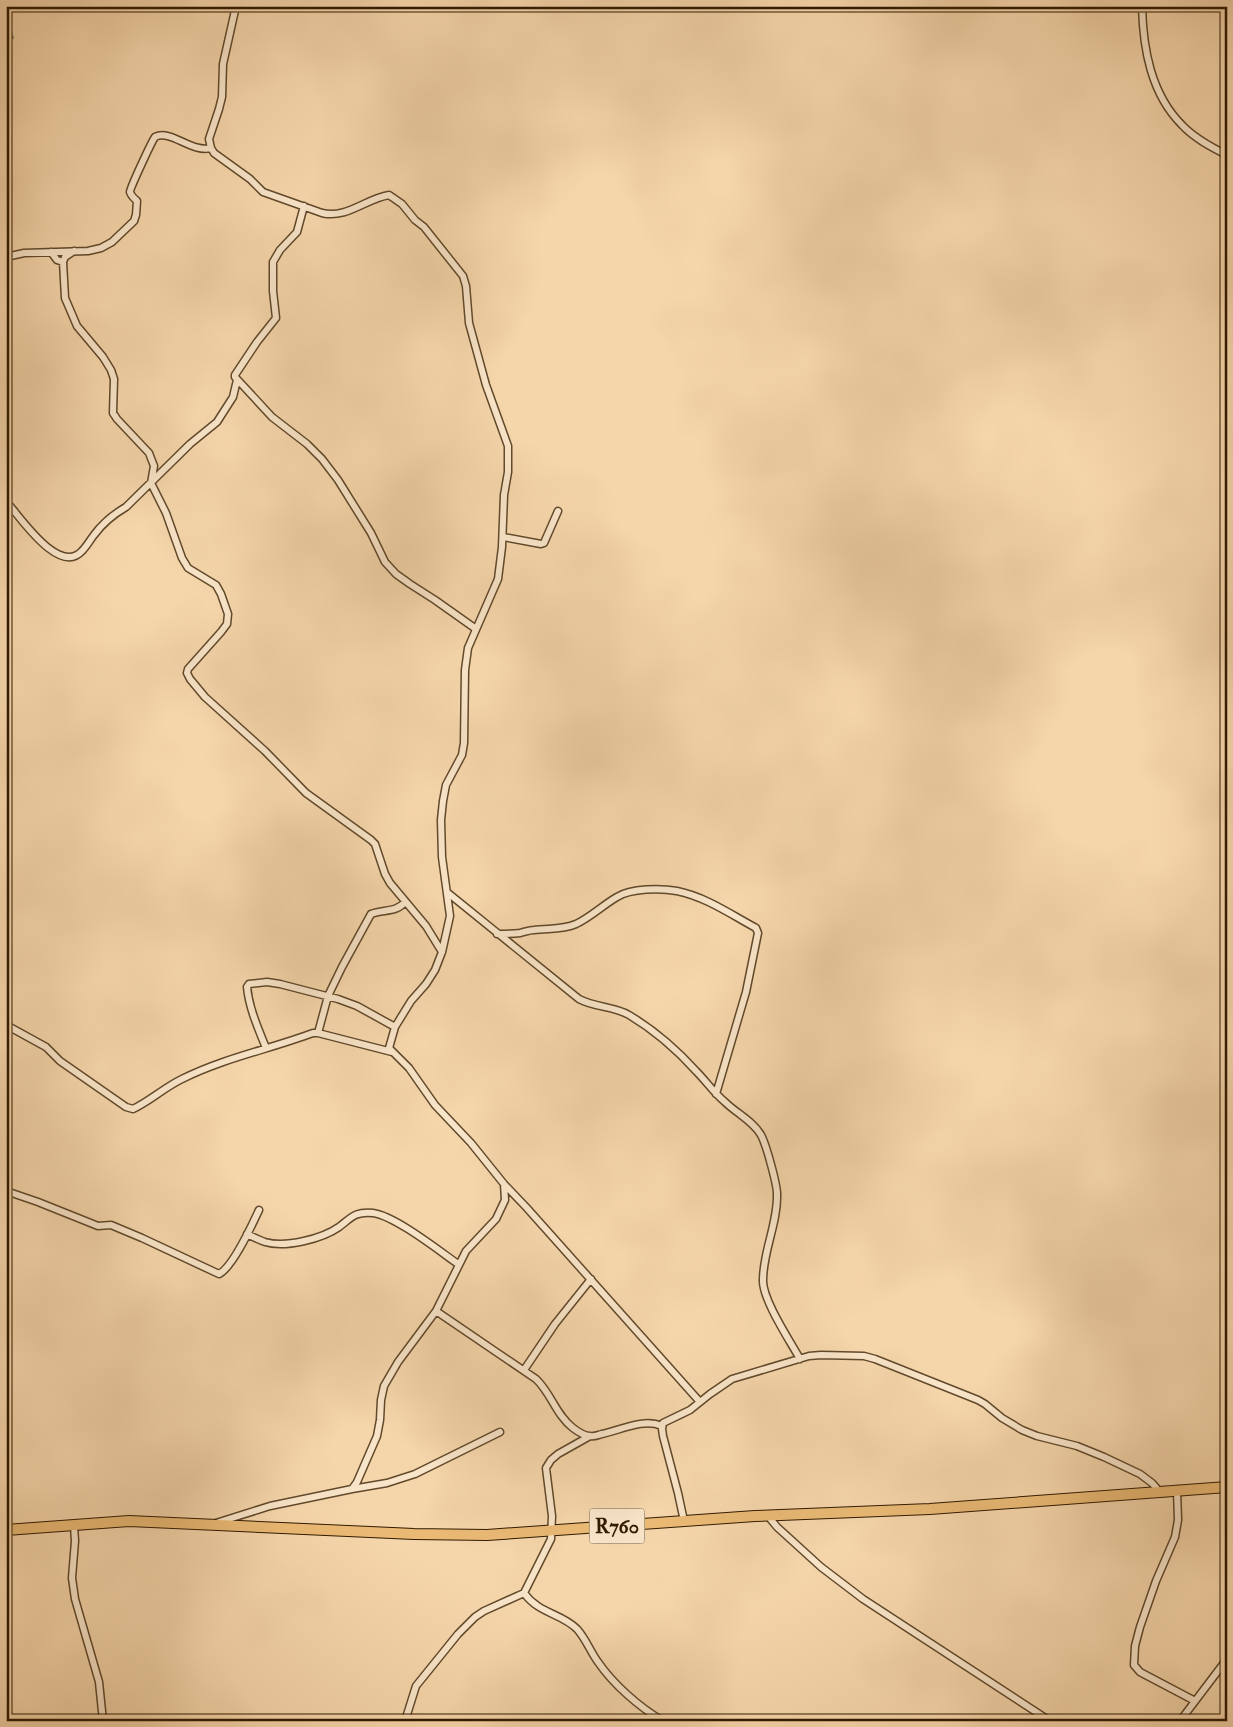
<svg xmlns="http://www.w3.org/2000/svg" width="1233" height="1727" viewBox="0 0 1233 1727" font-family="'IM FELL Double Pica',serif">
<rect width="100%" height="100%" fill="#f5d5aa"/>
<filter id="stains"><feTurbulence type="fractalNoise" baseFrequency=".004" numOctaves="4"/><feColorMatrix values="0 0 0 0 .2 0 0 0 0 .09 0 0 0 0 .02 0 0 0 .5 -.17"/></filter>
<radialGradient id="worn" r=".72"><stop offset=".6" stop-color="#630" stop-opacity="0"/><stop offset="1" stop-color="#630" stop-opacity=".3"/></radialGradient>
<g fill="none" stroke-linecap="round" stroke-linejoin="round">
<path stroke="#717963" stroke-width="2" d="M 6,15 L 13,38 L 6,39"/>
<g stroke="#61492b" stroke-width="9">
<path id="minor" d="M 1142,6 C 1143,49 1151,94 1182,125 C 1194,138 1211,147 1227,155
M 304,206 L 297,232 L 280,250 L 273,262 L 273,291 L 276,318 L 257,342 L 235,375 L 235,377 L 272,417 L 307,444 L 322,459 L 338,480 L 371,533 L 385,562 L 396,574 L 410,584 L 435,600 L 476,629
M 74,251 L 65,257 L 63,262 L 65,298 L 77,326 L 103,357 L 111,370 L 114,379 L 113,413 L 117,419 L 149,453 L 154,466 L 151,483 L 166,513 L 182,558 L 188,568 L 216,585 L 221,594 L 228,614 L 227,624 L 221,632 L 188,669 L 187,673 L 190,679 L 205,697 L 265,751 L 306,793 L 371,840 L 375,844 L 385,874 L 390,883 L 426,926 L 442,952
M 51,252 L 57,260 L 63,262
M 6,257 L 24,253 L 88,251 L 101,248 L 112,242 L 134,221 L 136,215 L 137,201 C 135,199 131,196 130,192 C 130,188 152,141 155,137 C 171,129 191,153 211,148
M 6,506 L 10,506 C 23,521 60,575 82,551 C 87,546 90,540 94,535 C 102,524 114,514 126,507 L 190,444 L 217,422 L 233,397 L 237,380
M 503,537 L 541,544 L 544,543 L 558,511
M 448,893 L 579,999 C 596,1008 614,1006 629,1015 C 654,1030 677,1050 696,1071 C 706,1081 714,1093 725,1102 C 736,1113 753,1121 761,1135 C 766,1144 777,1184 777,1194 C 778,1223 763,1251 763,1280 C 762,1299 790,1341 800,1359
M 497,934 C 504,934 512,934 520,933 C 525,932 529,930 534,930 C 549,928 562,930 576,924 C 591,917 603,905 617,897 C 631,888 661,888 677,891 C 706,897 730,914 756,928 L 758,933 L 746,992 L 716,1094
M 6,1025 L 46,1047 L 60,1061 L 126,1107 L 133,1109 C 150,1101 165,1087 182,1079 C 224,1058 270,1049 313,1033 L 318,1033 L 392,1052
M 318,1033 L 328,996 L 342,967 L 371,914 C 383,909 396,913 405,902
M 266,1048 C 258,1028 249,1008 247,987 L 249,984 L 267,982 L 280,984 L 338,999 L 357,1006 L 395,1027
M 504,1184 L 526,1207 L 700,1402
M 6,1191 L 38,1202 L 98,1226 L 111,1225 L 142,1238 L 219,1274 C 233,1267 252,1225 259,1210
M 247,1234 C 253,1237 259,1240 265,1242 C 285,1248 322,1239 339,1227 C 351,1218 355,1211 373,1213 C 395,1216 438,1250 458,1264
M 436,1311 L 536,1379 C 551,1393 556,1415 573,1428 C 577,1431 585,1436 590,1436 C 594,1437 598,1435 602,1434 C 621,1430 643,1418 662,1426
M 524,1370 L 555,1324 L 591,1279
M 352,1489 L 387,1483 L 415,1474 L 500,1432
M 1177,1491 L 1178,1520 L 1175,1537 L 1156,1581 L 1140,1627 L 1135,1646 L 1134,1665 L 1140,1672 L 1195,1701
M 768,1516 L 777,1527 L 821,1567 L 863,1599 L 1050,1721
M 684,1521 L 678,1493 L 663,1436 L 662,1429 L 663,1423 L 690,1410 L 710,1394 L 732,1379 L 809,1356 L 821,1355 L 864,1356 L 875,1359 L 978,1400 L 985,1404 L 1002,1418 L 1022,1430 L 1037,1436 L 1077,1446 L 1104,1457 L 1140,1474 L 1152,1483 L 1159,1491
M 216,1523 L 270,1506 L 352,1489 L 357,1482 L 377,1436 L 380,1420 L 381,1400 L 384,1386 L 398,1362 L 436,1311 L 466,1251 L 496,1219 L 505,1200 L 504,1184 L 471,1143 L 435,1105 L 409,1068 L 389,1048 L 395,1027 L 411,1001 L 426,984 L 435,970 L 442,952 L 450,916 L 442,857 L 441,820 L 443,801 L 446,785 L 462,755 L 464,743 L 465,670 L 468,648 L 498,579 L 502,547 L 504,495 L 508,472 L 508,446 L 486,385 L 469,323 L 466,286 L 463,276 L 424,227 L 415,220 L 402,204 L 389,195 C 365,199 347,219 322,213 L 263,192 L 250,179 L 214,153 L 211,148 L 209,139 L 219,109 L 222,97 L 223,64 L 236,6
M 74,1526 L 75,1541 L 72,1578 L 75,1599 L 99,1682 L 103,1721
M 524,1593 C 539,1614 561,1613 577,1629 C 586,1639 590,1651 598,1662 C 613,1684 639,1707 663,1721
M 405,1721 L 416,1686 L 458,1634 L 475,1617 L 484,1611 L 524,1593 L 551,1539 L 552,1516 L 546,1468 L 551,1460 L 558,1454 L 590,1436
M 1180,1721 L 1227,1659"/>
</g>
<g stroke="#301a01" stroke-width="12">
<path id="primary" d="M 6,1530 L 129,1521 L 414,1534 L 487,1535 L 755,1516 L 930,1509 L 1227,1487"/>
</g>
<use href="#minor" stroke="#f8e4c8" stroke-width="6"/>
<use href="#primary" stroke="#eaba75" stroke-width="10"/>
</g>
<g text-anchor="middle" stroke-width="5" stroke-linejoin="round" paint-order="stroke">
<rect fill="#f8e4c8" stroke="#6c573d" stroke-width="1" x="589.5" y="1508.5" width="55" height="35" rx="4"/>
<g font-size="20" font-weight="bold" fill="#301a01">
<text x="617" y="1533">R760</text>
</g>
</g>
<rect width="1233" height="1727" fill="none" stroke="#f5d5aa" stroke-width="25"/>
<rect x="8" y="8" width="1218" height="1712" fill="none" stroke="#301a01" stroke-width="2.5"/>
<rect x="12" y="12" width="1208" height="1702" fill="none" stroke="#301a01"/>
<rect width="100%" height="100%" filter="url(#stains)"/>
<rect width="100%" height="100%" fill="url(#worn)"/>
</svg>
